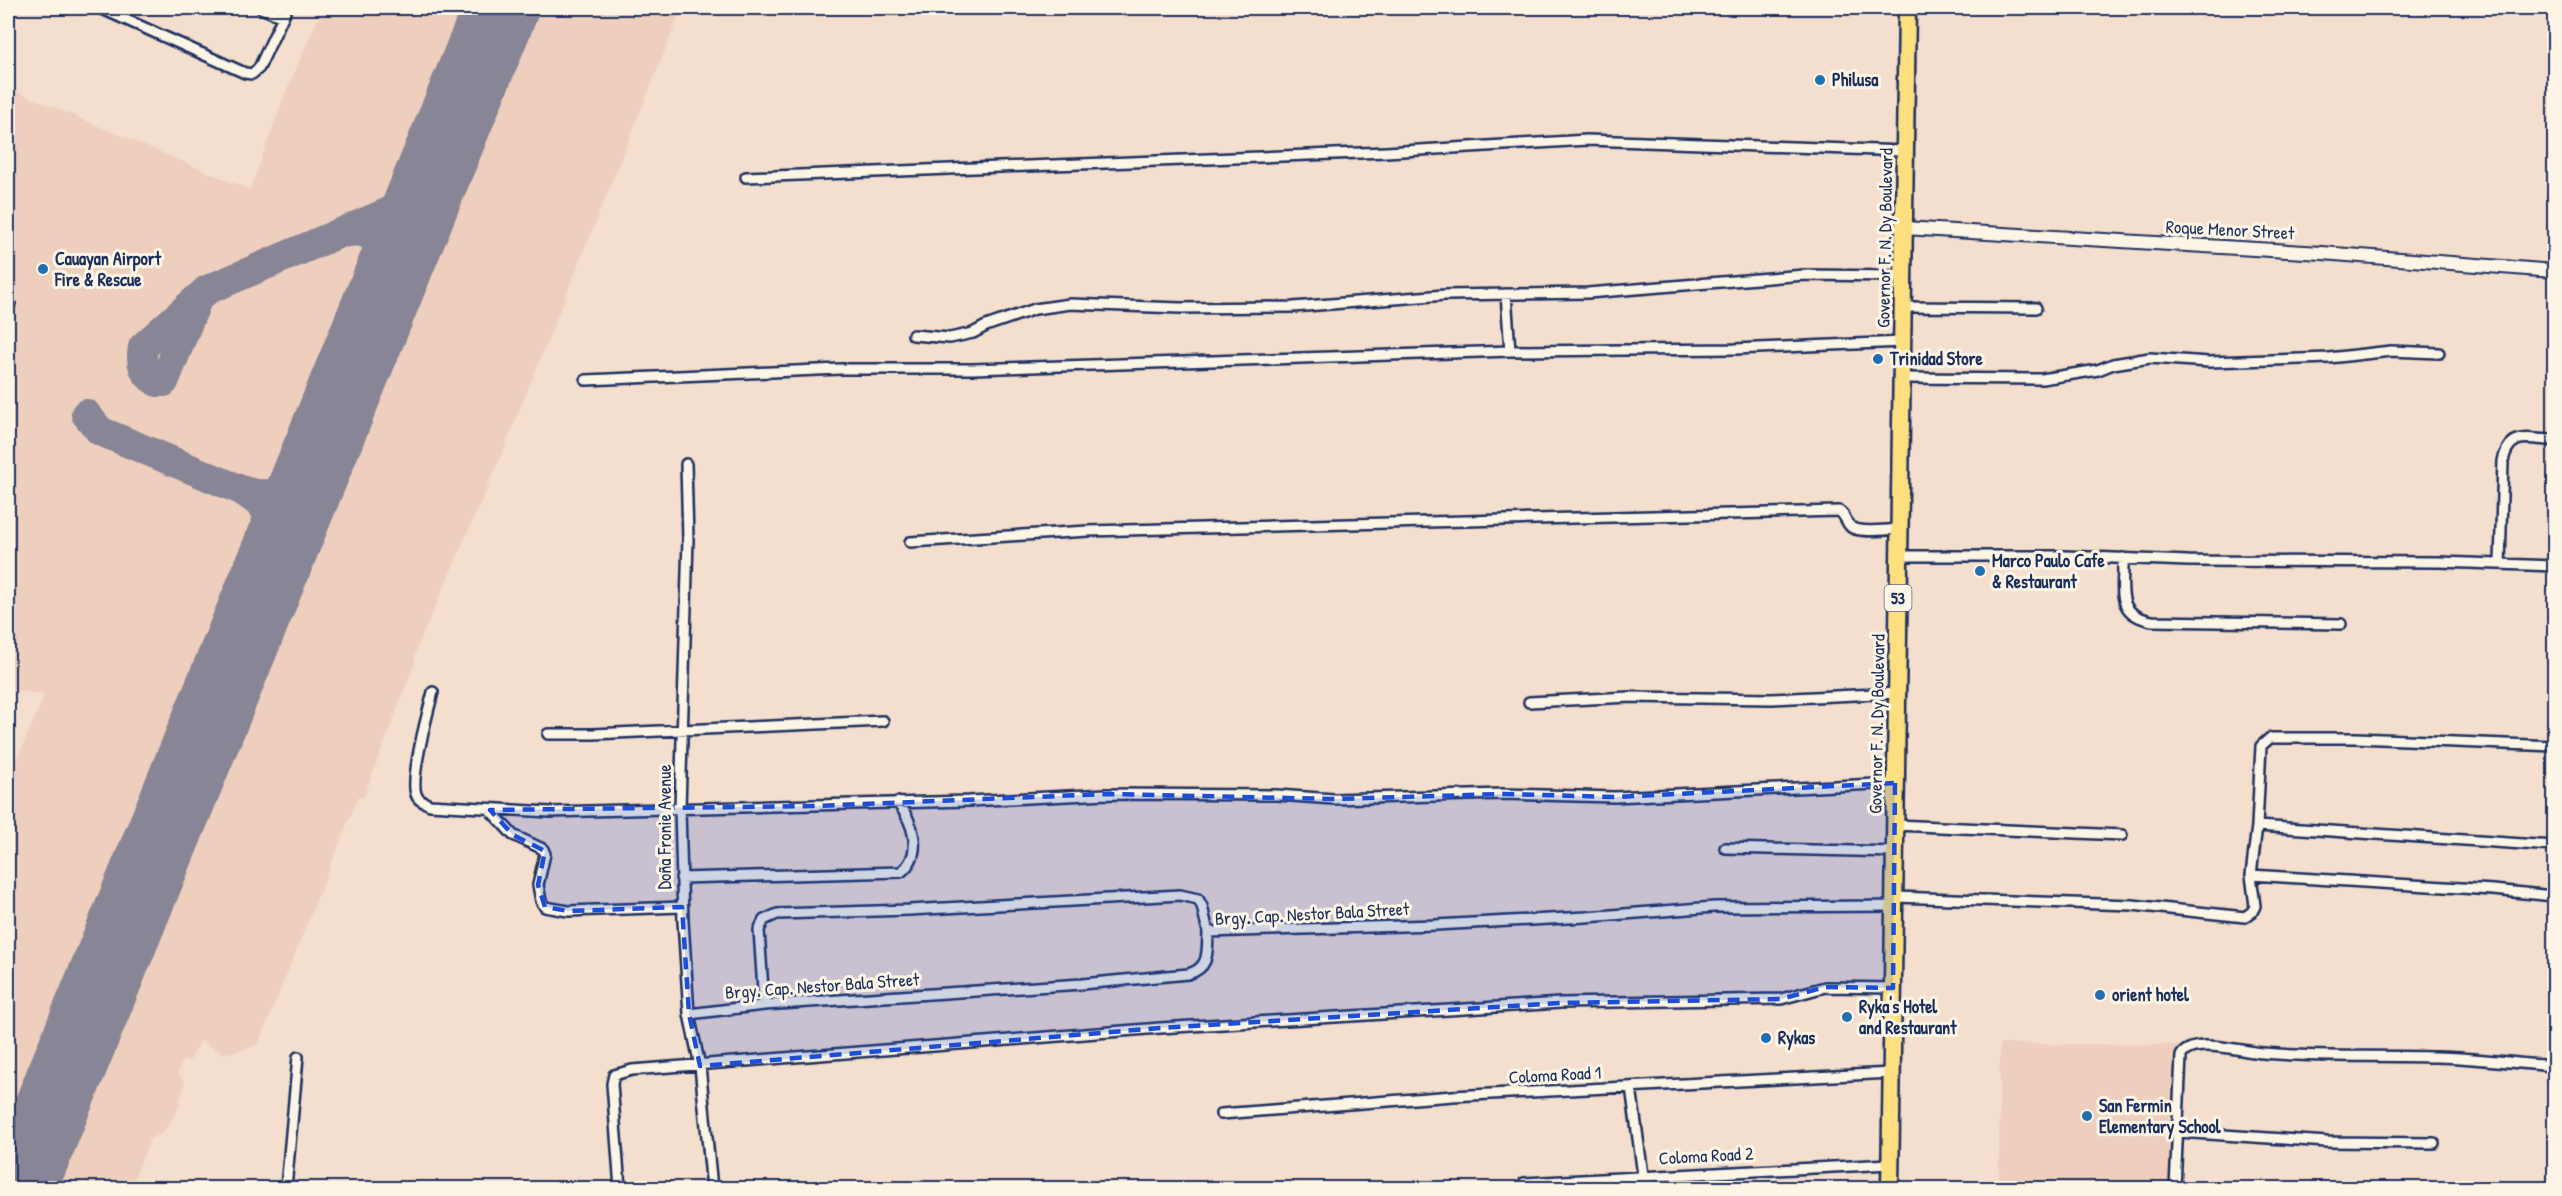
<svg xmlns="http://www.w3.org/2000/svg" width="2562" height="1196" viewBox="0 0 2562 1196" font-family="'Patrick Hand',sans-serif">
<rect width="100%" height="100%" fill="#f4decd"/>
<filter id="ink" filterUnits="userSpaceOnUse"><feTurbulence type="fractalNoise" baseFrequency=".0167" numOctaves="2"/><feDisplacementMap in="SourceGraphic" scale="12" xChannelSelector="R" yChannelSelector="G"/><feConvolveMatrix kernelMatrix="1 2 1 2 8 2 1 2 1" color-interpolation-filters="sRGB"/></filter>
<g filter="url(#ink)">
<path fill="#eecebc" d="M 323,8 L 682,8 L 500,458 L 414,655 L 415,662 L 364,796 L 358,797 L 258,1045 L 224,1054 L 201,1041 L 189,1061 L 183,1060 L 177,1074 L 185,1081 L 177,1112 L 163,1132 L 150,1139 L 130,1188 L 8,1188 L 8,780 L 45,695 L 8,689 L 8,88 L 250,190 L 285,94 Z
M 2000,1044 L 2177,1045 L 2171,1188 L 1999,1187 Z"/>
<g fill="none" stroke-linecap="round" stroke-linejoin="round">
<path stroke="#888696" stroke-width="30" d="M 340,233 L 358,231 L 368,234 L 393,254 L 395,263 L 389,281
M 197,300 L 164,382 L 157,382 C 143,373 140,363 143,347 L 207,290 L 410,203 L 422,197 L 428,187
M 86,414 L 100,431 L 241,490 C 259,501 282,520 280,544 C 278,556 272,569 267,580
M 241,490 C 273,502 299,488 317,460"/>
<path stroke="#888696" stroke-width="75" d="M 19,1188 L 501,8"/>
<g stroke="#1b2f5e" stroke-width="14">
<path id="street" d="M 100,8 L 245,73 L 252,74 L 259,68 L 287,8
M 261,8 L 283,17
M 746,177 L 1386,152 L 1587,140 L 1905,151
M 8,302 L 10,303 L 8,309
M 1902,307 L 2036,308
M 913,335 L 950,338 L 973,333 L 986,326 L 1035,309 L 1070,304 L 1180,308 L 1293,307 L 1445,295 L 1588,293 L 1804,275 L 1903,276
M 1510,351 L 1735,349 L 1903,342
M 1902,378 L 2042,379 L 2098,370 L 2113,364 L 2150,358 L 2209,362 L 2329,358 L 2391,351 L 2439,353
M 586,380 L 840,369 L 973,369 L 1510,351 L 1506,294
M 686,464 L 688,539 L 680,808 L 683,921 L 689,1014 L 700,1066 L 712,1188
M 910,542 L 1088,531 L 1839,511 C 1846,515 1845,522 1851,527 C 1858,533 1889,530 1900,529
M 1898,556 L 2064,556 L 2188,561 L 2439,562 L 2554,566
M 2123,558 C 2124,589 2114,614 2152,621 L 2341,624
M 2500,564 L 2503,461 C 2510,430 2529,440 2554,440
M 433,692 C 428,712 410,777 416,794 C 418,801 424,802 430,805 L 550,812 L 969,801 L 1107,794 L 1277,795 L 1334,799 L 1503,794 L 1615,797 L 1895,783
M 1529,702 L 1630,697 L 1772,699 L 1897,693
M 548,734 L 593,734 L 883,721
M 490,810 L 513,835 L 543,849 L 545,854 L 538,885 L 541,901 L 545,907 L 568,911 L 682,907
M 1895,825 L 2122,835
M 2257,826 L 2261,746 L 2270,738 L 2356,738 L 2554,746
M 1725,848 L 1896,852
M 2251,875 L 2493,890 L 2554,896
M 681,878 L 901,872 C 925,853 912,820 897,802
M 1895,897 L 2132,905 L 2245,917 L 2252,912 L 2255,906 L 2251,875 L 2257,826 L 2554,846
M 764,1005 L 759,930 L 764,920 L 777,914 L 909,910 L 1180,895 L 1198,899 L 1202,906 L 1208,932
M 689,1014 L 764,1005 L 1082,984 L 1188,974 C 1210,968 1207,952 1208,932 L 1435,925 L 1586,917 L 1714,907 L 1895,906
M 1631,1087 L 1643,1175
M 1221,1114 L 1453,1096 L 1891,1073
M 2178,1132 L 2327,1142 L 2434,1143
M 1524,1183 L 1890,1164
M 286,1188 L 298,1057
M 620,1188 L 612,1084 L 614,1075 L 632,1070 L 1160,1028 L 1560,1003 L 1781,999 L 1825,987 L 1893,988
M 2175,1188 L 2181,1056 C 2191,1036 2243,1052 2263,1053 C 2320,1058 2379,1055 2436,1057 C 2476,1058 2515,1063 2554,1066"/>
</g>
<g stroke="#1b2f5e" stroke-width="16">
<path id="secondary" d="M 1904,228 L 2322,253 L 2554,271"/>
</g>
<g stroke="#1b2f5e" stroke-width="21">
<path id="highway" d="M 1890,1188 L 1907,8"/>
</g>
<use href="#street" stroke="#fcf5e5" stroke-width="9"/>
<use href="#secondary" stroke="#fcf5e5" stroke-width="12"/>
<use href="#highway" stroke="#fedf80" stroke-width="16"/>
</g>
</g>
<path fill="#1d4ed8" fill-opacity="0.2" stroke="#1d4ed8" stroke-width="4.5" stroke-dasharray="12 8" stroke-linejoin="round" d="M 1895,783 L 1893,988 L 1825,987 L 1781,999 L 1560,1003 L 1160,1028 L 700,1066 L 689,1014 L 682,907 L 568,911 L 545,907 L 538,885 L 545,851 L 513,835 L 490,810 L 815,806 L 1107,794 L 1334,799 L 1503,794 L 1615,797 Z"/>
<g fill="#1f6fb2" stroke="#fcf5e5" stroke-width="2">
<circle cx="1820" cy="80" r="6"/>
<circle cx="43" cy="269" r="6"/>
<circle cx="1878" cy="359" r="6"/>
<circle cx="1980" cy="571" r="6"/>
<circle cx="2100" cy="995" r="6"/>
<circle cx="1847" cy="1017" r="6"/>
<circle cx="1766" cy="1038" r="6"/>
<circle cx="2087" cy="1116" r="6"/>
</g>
<g text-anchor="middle" stroke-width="6" stroke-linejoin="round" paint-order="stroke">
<rect fill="#fcf5e5" stroke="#5e6a86" stroke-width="1.5" x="1884.5" y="585" width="27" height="26" rx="4.5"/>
<g font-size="16" font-weight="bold" fill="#1b2f5e">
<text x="1898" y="604">53</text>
</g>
<g font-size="18" font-weight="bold" fill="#1b2f5e" stroke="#fcf5e5" text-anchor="start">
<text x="1832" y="86">Philusa</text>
<text x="55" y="265">Cauayan Airport<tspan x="55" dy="21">Fire &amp; Rescue</tspan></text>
<text x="1890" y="365">Trinidad Store</text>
<text x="1992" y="567">Marco Paulo Cafe<tspan x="1992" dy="21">&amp; Restaurant</tspan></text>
<text x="2112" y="1001">orient hotel</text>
<text x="1859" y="1013">Ryka's Hotel<tspan x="1859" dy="21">and Restaurant</tspan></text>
<text x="1778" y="1044">Rykas</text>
<text x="2099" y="1112">San Fermin<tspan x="2099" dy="21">Elementary School</tspan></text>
</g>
<g font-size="18" fill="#1b2f5e" stroke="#fcf5e5">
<text transform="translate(2230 230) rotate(3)" y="6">Roque Menor Street</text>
<text transform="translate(1885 238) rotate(-89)" y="6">Governor F. N. Dy Boulevard</text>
<text transform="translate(1877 724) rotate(-89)" y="6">Governor F. N. Dy Boulevard</text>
<text transform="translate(665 827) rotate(-90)" y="6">Doña Fronie Avenue</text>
<text transform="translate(1312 914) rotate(-3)" y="6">Brgy. Cap. Nestor Bala Street</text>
<text transform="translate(822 986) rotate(-4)" y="6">Brgy. Cap. Nestor Bala Street</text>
<text transform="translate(1555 1075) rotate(-3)" y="6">Coloma Road 1</text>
<text transform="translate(1706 1156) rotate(-3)" y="6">Coloma Road 2</text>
</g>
</g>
<rect width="2562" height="1196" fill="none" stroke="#fcf5e5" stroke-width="30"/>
<rect x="15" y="15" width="2532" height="1166" fill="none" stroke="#1b2f5e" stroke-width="2" filter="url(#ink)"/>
</svg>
